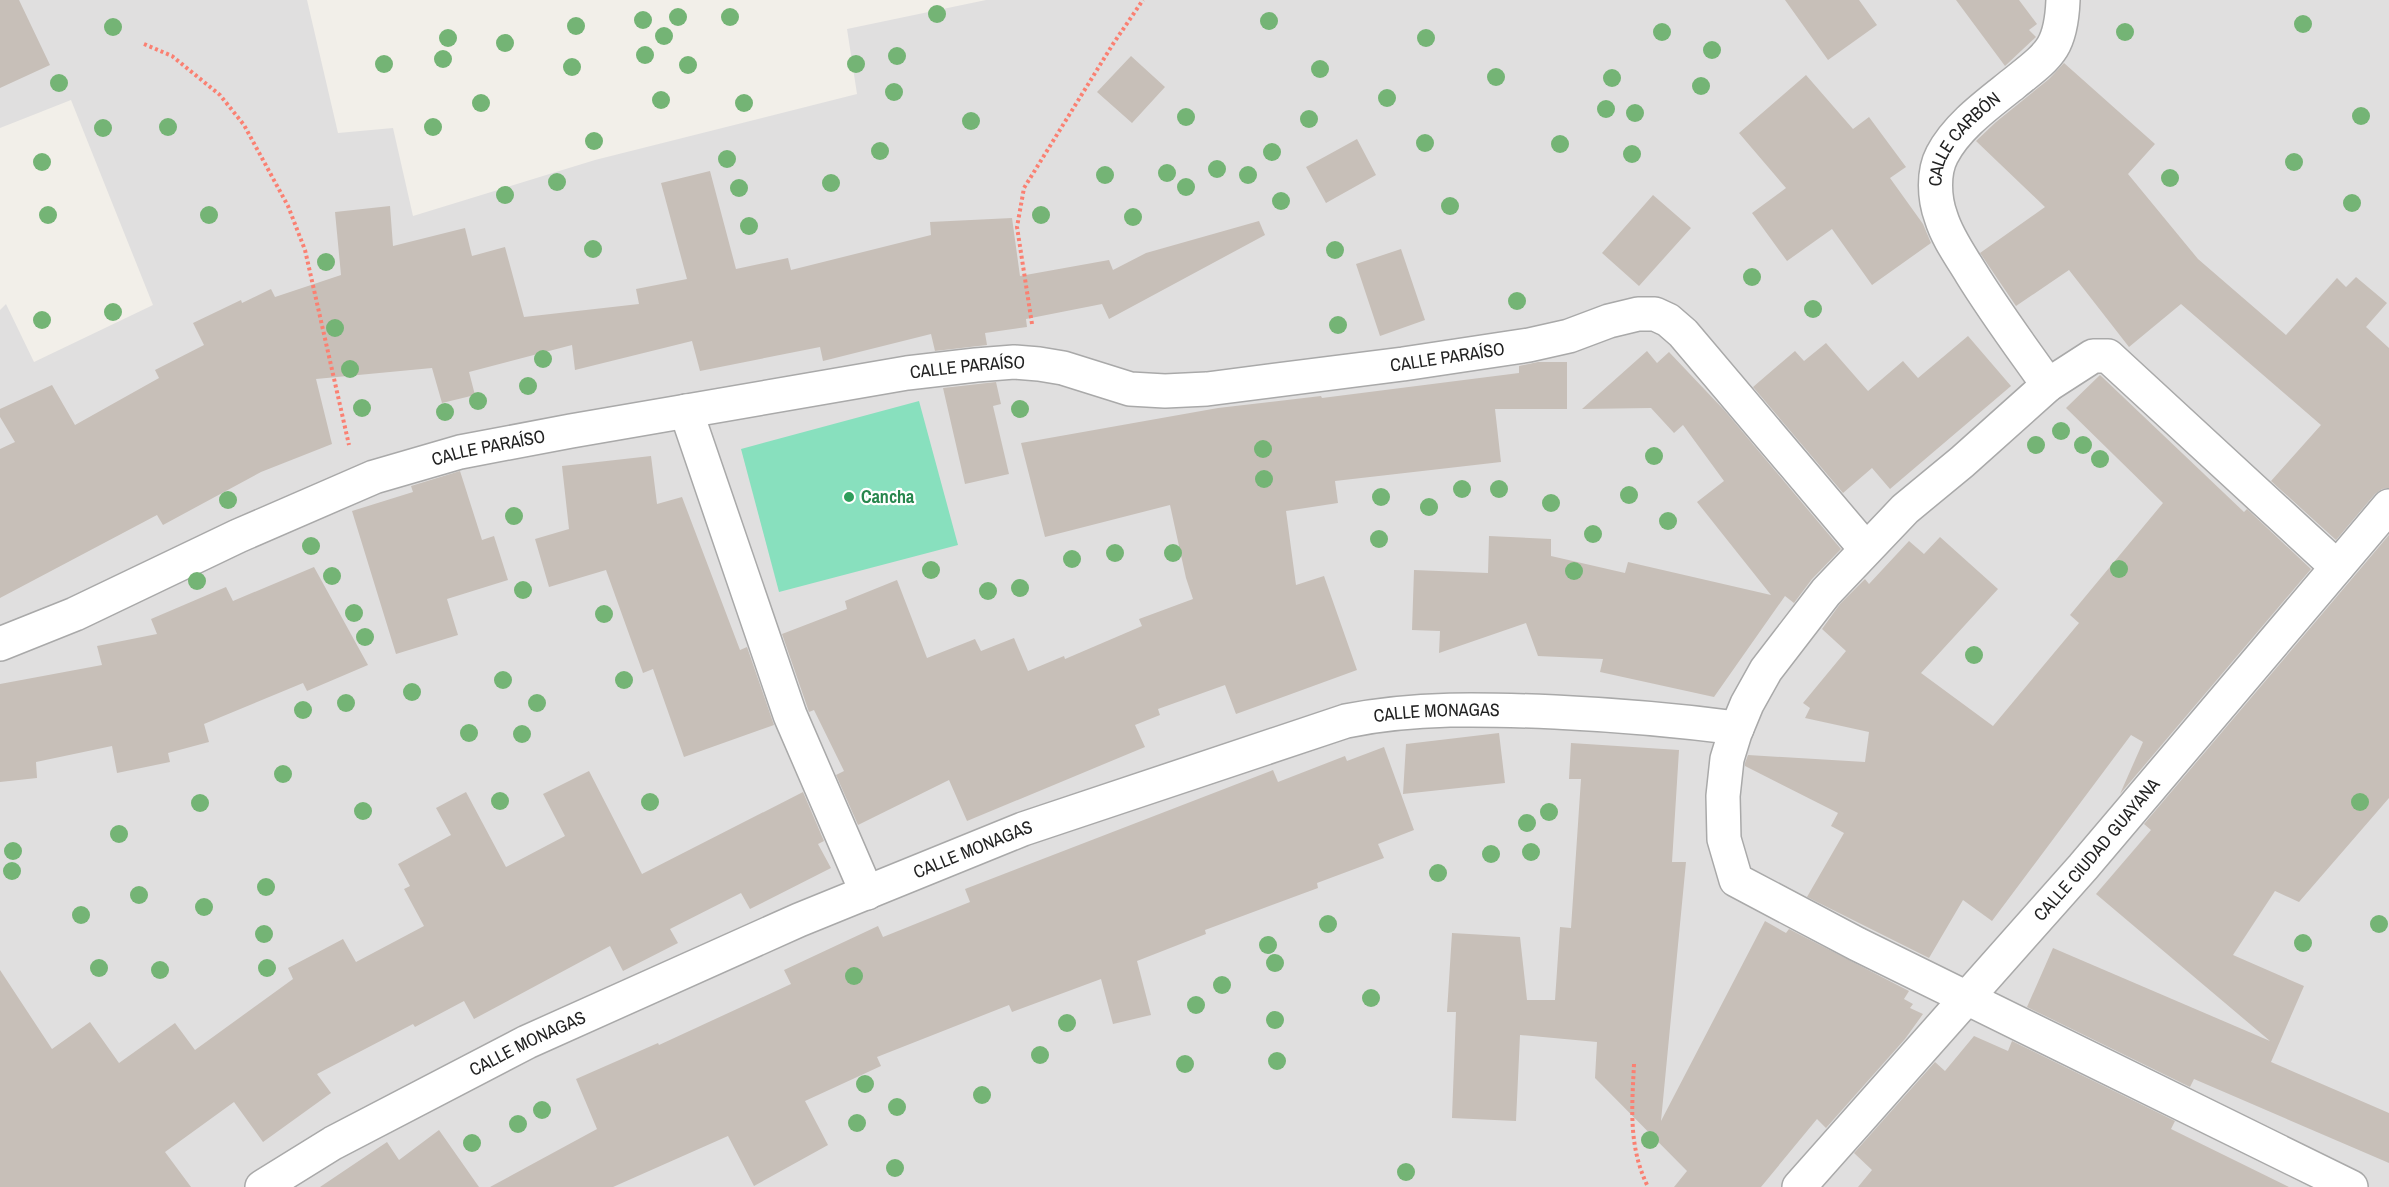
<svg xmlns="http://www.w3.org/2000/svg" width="2389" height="1187" viewBox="0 0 2389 1187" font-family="'Archivo Narrow',sans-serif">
<rect width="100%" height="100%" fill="#f2efe9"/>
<path fill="#e0dfdf" d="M 0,0 L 307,0 L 338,133 L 393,128 L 413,216 L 595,160 L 857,94 L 847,29 L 986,0 L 2389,0 L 2389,1187 L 0,1187 L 0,310 L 6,304 L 34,362 L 153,305 L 71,100 L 0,128 Z"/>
<path fill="#88e0be" d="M 919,401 L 958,545 L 779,592 L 741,449 Z"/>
<path fill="#c7bfb8" d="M 0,0 L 19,0 L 50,65 L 0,88 Z
M 1785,0 L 1859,0 L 1877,25 L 1828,60 Z
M 1956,0 L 2019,0 L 2037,24 L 2029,30 L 2036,37 L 2005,66 Z
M 1131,56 L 1165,87 L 1132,123 L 1097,92 Z
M 2064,63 L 2155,144 L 2128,174 L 2198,259 L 2286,335 L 2337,278 L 2346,287 L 2356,277 L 2387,303 L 2366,327 L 2389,348 L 2389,488 L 2382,489 L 2375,494 L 2336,540 L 2271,481 L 2321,425 L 2181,304 L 2129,347 L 2069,270 L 2016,306 L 1980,253 L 2045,207 L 1976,141 L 1996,122 L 2049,79 Z
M 1806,75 L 1853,129 L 1869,117 L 1906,167 L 1890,178 L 1923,224 L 1931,243 L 1872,285 L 1832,229 L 1787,261 L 1752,213 L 1786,188 L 1739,133 Z
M 1357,139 L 1376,175 L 1326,203 L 1306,167 Z
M 710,171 L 736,269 L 788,258 L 791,270 L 931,235 L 930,222 L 1012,218 L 1020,276 L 1109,260 L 1113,270 L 1146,253 L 1259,221 L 1265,235 L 1109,319 L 1102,304 L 1026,319 L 1027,327 L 985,333 L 987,345 L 935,351 L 931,334 L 823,361 L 820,347 L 700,371 L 692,341 L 575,370 L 572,345 L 469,372 L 475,395 L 442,403 L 432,368 L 316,379 L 332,444 L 261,472 L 163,525 L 157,515 L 0,598 L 0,449 L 15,442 L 0,417 L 0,409 L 52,385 L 75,425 L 159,378 L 155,370 L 204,345 L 193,323 L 241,300 L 242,303 L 271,289 L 275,297 L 341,275 L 335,212 L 390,206 L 393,246 L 465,228 L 472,256 L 505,247 L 524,317 L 639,304 L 636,289 L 687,279 L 661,183 Z
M 1653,195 L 1691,228 L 1639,286 L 1602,253 Z
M 1401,249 L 1425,320 L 1380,336 L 1356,264 Z
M 1968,336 L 2011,386 L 1890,489 L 1872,468 L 1843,493 L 1753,387 L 1795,351 L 1804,361 L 1826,343 L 1868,391 L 1903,361 L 1918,378 Z
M 1647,351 L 1657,363 L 1669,352 L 1725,411 L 1841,549 L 1812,579 L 1794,603 L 1785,596 L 1714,697 L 1600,672 L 1603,659 L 1538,656 L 1526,623 L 1439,653 L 1440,631 L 1412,630 L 1414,570 L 1488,573 L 1489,536 L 1551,539 L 1551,556 L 1625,573 L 1628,562 L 1771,595 L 1697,502 L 1724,481 L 1683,425 L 1674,433 L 1651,408 L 1582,409 Z
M 1538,362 L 1567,362 L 1567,409 L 1495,409 L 1501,462 L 1335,481 L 1338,503 L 1286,511 L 1296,585 L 1324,576 L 1357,670 L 1236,714 L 1225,685 L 1158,709 L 1160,715 L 1135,725 L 1145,747 L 967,821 L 949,780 L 858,825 L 836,775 L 844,771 L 814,710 L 809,712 L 782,634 L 847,609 L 845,601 L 897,580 L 927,658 L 975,639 L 981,651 L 1014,638 L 1028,671 L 1064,656 L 1065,659 L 1142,626 L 1139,619 L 1193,599 L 1186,578 L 1170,505 L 1045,537 L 1021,443 L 1218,408 L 1321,396 L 1322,398 L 1519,373 L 1519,366 Z
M 2100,375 L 2244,512 L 2247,509 L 2311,569 L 2120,794 L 2143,742 L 2131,735 L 1992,921 L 1963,900 L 1929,958 L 1807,897 L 1844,833 L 1831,826 L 1838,813 L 1745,766 L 1745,763 L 1748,755 L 1865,762 L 1869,732 L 1805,718 L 1810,708 L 1803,703 L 1846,651 L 1822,629 L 1840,604 L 1865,579 L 1869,584 L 1909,541 L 1924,554 L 1940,537 L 1998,589 L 1921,673 L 1993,726 L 2079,623 L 2070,615 L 2163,503 L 2066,408 Z
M 996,382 L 1001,404 L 993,406 L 1009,474 L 965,484 L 943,388 Z
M 651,456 L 657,504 L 682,497 L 740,650 L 747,647 L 774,725 L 684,757 L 653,669 L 643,673 L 606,570 L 549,587 L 535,539 L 569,529 L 562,466 Z
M 460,471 L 482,540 L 494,536 L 508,580 L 447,599 L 458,635 L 396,654 L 352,511 L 413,492 L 411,486 Z
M 2389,535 L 2389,798 L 2299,902 L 2275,891 L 2233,955 L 2304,986 L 2271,1062 L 2389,1113 L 2389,1163 L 2194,1079 L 2190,1087 L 2027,1007 L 2053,948 L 2270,1041 L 2096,894 L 2151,830 L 2144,824 Z
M 314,567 L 368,665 L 307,691 L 303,683 L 204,724 L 209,742 L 168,753 L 170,762 L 117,773 L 112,746 L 36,762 L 37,778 L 0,782 L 0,684 L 102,665 L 97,646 L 157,634 L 151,619 L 226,587 L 233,601 Z
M 1499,733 L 1505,783 L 1403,794 L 1406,744 Z
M 1571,743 L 1679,750 L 1672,862 L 1686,862 L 1661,1121 L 1765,921 L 1786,933 L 1789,929 L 1909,991 L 1904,999 L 1913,1004 L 1910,1008 L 1923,1014 L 1905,1039 L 1826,1128 L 1817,1119 L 1761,1187 L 1674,1187 L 1687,1171 L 1595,1078 L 1597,1042 L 1520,1035 L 1516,1121 L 1452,1118 L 1456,1012 L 1447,1012 L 1452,933 L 1520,937 L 1527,1000 L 1555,1000 L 1560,927 L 1571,928 L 1581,779 L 1569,779 Z
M 1384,747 L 1414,830 L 1378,844 L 1384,858 L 1317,883 L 1318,888 L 1205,930 L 1206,934 L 1137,961 L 1151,1015 L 1113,1024 L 1101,979 L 1012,1012 L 1009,1005 L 877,1057 L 881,1066 L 805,1101 L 828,1145 L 754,1186 L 728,1136 L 613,1187 L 490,1187 L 597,1129 L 576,1079 L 658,1043 L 659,1045 L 791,984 L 784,970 L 878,926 L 883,937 L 970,902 L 965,889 L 1273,770 L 1278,782 L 1345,756 L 1347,761 Z
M 589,771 L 642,874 L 803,792 L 824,841 L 818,844 L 831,868 L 750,909 L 741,893 L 670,929 L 678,943 L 623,971 L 610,946 L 474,1019 L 464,1001 L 415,1027 L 413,1024 L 317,1074 L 331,1093 L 263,1142 L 234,1102 L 165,1152 L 191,1187 L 0,1187 L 0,970 L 52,1049 L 90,1022 L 119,1063 L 175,1023 L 195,1050 L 293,979 L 288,968 L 343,939 L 356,962 L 424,926 L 404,889 L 410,886 L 398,864 L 451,835 L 436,808 L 466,792 L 506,867 L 565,836 L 543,794 Z
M 1974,1036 L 2008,1051 L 2012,1041 L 2175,1121 L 2171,1129 L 2289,1187 L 1858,1187 L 1872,1170 L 1854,1153 L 1935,1062 L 1945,1071 Z
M 439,1130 L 479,1187 L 320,1187 L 387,1142 L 399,1160 Z"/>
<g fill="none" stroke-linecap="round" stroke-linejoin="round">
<g stroke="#a9a9a9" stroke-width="36">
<g id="minor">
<path id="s1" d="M 2048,385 C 2022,348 1995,312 1971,273 C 1960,255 1947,237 1941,217 C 1934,198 1933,172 1942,155 C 1957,126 1988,104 2013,84 C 2049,55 2061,49 2063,0"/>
<path d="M 686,411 L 790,715 L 867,893"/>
<path d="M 2337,567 L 2108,356 L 2093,356 L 2048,385 L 1962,462 L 1905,509 L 1826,592 L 1766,670 L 1747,704 L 1735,733 L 1727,759 L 1723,796 L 1724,839 L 1736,880 L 1857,944 L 2351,1187"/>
<path id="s2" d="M 0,644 L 75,614 L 238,536 L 374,477 L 460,452 L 571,431 L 907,373 L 976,365 L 1014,362 L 1039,364 L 1063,368 L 1130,389 L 1165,391 L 1207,389 L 1403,364 L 1529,345 L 1569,336 L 1609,321 L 1638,314 L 1655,314 L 1668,320 L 1683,333 L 1865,548"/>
<path id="s3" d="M 262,1187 L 333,1143 L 527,1042 L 799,920 L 1023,829 L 1346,721 C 1415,707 1484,709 1555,712 C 1616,715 1676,720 1737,728"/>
<path id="s4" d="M 1799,1187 L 2083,867 L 2389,506"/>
</g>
</g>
<path stroke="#fa8072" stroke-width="4" stroke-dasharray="3 3" stroke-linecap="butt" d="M 144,44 L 172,56 L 220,95 L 244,125 L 288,206 L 305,250 L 349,445
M 1032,324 L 1017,227 L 1024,188 L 1113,44 L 1143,0
M 1634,1064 C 1632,1108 1628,1146 1648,1187"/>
<use href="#minor" stroke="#fff" stroke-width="33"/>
</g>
<g fill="#74b475">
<circle cx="937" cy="14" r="9"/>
<circle cx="678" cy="17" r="9"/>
<circle cx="730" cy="17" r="9"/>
<circle cx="643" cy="20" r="9"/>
<circle cx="1269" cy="21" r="9"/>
<circle cx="2303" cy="24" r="9"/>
<circle cx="576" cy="26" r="9"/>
<circle cx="113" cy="27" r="9"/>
<circle cx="1662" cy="32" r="9"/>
<circle cx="2125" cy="32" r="9"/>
<circle cx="664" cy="36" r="9"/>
<circle cx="448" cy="38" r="9"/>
<circle cx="1426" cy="38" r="9"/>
<circle cx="505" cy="43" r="9"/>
<circle cx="1712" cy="50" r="9"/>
<circle cx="645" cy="55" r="9"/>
<circle cx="897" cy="56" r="9"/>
<circle cx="443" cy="59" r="9"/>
<circle cx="384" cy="64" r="9"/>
<circle cx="856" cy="64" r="9"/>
<circle cx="688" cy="65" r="9"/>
<circle cx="572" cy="67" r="9"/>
<circle cx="1320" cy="69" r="9"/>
<circle cx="1496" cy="77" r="9"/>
<circle cx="1612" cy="78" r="9"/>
<circle cx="59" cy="83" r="9"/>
<circle cx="1701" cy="86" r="9"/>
<circle cx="894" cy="92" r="9"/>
<circle cx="1387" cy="98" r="9"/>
<circle cx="661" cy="100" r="9"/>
<circle cx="481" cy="103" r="9"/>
<circle cx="744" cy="103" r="9"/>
<circle cx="1606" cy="109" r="9"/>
<circle cx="1635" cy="113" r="9"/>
<circle cx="2361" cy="116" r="9"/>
<circle cx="1186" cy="117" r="9"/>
<circle cx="1309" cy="119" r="9"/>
<circle cx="971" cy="121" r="9"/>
<circle cx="168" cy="127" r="9"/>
<circle cx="433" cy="127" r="9"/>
<circle cx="103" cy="128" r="9"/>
<circle cx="594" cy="141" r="9"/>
<circle cx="1425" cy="143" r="9"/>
<circle cx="1560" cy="144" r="9"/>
<circle cx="880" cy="151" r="9"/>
<circle cx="1272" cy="152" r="9"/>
<circle cx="1632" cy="154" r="9"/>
<circle cx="727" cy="159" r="9"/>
<circle cx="42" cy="162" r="9"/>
<circle cx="2294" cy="162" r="9"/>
<circle cx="1217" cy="169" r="9"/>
<circle cx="1167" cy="173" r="9"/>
<circle cx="1105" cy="175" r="9"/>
<circle cx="1248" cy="175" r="9"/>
<circle cx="2170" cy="178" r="9"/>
<circle cx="557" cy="182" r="9"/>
<circle cx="831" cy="183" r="9"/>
<circle cx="1186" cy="187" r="9"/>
<circle cx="739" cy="188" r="9"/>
<circle cx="505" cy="195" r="9"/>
<circle cx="1281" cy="201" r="9"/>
<circle cx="2352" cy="203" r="9"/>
<circle cx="1450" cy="206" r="9"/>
<circle cx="48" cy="215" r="9"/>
<circle cx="209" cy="215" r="9"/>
<circle cx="1041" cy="215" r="9"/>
<circle cx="1133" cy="217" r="9"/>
<circle cx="749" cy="226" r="9"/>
<circle cx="593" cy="249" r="9"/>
<circle cx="1335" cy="250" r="9"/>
<circle cx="326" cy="262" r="9"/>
<circle cx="1752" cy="277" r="9"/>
<circle cx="1517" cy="301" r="9"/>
<circle cx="1813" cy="309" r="9"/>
<circle cx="113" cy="312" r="9"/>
<circle cx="42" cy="320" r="9"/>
<circle cx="1338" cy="325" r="9"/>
<circle cx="335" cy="328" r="9"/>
<circle cx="543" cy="359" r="9"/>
<circle cx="350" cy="369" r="9"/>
<circle cx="528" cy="386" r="9"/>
<circle cx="478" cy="401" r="9"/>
<circle cx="362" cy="408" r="9"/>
<circle cx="1020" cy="409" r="9"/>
<circle cx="445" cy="412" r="9"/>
<circle cx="2061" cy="431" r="9"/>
<circle cx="2036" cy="445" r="9"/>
<circle cx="2083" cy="445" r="9"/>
<circle cx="1263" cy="449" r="9"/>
<circle cx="1654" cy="456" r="9"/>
<circle cx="2100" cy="459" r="9"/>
<circle cx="1264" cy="479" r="9"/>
<circle cx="1462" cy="489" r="9"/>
<circle cx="1499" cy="489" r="9"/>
<circle cx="1629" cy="495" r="9"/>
<circle cx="1381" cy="497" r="9"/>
<circle cx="228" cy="500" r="9"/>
<circle cx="1551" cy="503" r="9"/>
<circle cx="1429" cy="507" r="9"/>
<circle cx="514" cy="516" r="9"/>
<circle cx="1668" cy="521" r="9"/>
<circle cx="1593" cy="534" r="9"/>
<circle cx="1379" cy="539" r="9"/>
<circle cx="311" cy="546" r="9"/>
<circle cx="1115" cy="553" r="9"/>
<circle cx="1173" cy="553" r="9"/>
<circle cx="1072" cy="559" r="9"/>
<circle cx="2119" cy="569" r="9"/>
<circle cx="931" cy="570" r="9"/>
<circle cx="1574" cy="571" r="9"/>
<circle cx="332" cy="576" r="9"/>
<circle cx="197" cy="581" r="9"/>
<circle cx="1020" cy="588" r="9"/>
<circle cx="523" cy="590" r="9"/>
<circle cx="988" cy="591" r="9"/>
<circle cx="354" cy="613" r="9"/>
<circle cx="604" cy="614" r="9"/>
<circle cx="365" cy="637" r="9"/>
<circle cx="1974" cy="655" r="9"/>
<circle cx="503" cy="680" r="9"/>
<circle cx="624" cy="680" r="9"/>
<circle cx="412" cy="692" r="9"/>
<circle cx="346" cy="703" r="9"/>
<circle cx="537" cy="703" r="9"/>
<circle cx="303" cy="710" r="9"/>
<circle cx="469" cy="733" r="9"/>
<circle cx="522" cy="734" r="9"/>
<circle cx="283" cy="774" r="9"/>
<circle cx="500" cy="801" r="9"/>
<circle cx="650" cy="802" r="9"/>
<circle cx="2360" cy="802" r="9"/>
<circle cx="200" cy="803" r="9"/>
<circle cx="363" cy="811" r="9"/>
<circle cx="1549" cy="812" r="9"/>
<circle cx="1527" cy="823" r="9"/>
<circle cx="119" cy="834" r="9"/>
<circle cx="13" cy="851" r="9"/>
<circle cx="1531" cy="852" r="9"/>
<circle cx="1491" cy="854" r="9"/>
<circle cx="12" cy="871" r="9"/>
<circle cx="1438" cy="873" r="9"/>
<circle cx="266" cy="887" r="9"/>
<circle cx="139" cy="895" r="9"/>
<circle cx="204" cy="907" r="9"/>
<circle cx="81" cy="915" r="9"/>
<circle cx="1328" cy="924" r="9"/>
<circle cx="2379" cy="924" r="9"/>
<circle cx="264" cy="934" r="9"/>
<circle cx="2303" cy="943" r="9"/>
<circle cx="1268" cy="945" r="9"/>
<circle cx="1275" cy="963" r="9"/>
<circle cx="99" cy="968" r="9"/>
<circle cx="267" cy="968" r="9"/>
<circle cx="160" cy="970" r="9"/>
<circle cx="854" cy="976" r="9"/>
<circle cx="1222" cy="985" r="9"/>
<circle cx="1371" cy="998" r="9"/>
<circle cx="1196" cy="1005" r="9"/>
<circle cx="1275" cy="1020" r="9"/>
<circle cx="1067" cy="1023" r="9"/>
<circle cx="1040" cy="1055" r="9"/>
<circle cx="1277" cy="1061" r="9"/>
<circle cx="1185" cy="1064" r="9"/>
<circle cx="865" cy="1084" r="9"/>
<circle cx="982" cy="1095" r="9"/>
<circle cx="897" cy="1107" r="9"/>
<circle cx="542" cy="1110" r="9"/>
<circle cx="857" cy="1123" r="9"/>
<circle cx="518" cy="1124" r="9"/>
<circle cx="1650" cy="1140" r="9"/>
<circle cx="472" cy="1143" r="9"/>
<circle cx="895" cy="1168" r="9"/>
<circle cx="1406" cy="1172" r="9"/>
</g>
<circle fill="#2e9e5b" stroke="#fff" stroke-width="2" cx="849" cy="497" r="6"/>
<g text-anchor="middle" stroke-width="4.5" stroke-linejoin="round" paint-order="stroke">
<g font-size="18" fill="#222" stroke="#fff">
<text dy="6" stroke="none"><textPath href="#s1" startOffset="288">CALLE CARBÓN</textPath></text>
<text dy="6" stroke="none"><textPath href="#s2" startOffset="1500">CALLE PARAÍSO</textPath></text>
<text dy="6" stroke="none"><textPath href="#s2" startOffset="1014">CALLE PARAÍSO</textPath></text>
<text dy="6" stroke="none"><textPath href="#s2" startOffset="528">CALLE PARAÍSO</textPath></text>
<text dy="6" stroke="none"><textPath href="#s3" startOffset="1274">CALLE MONAGAS</textPath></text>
<text dy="6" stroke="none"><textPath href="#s4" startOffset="450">CALLE CIUDAD GUAYANA</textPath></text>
<text dy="6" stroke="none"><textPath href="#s3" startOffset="788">CALLE MONAGAS</textPath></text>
<text dy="6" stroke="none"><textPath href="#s3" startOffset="302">CALLE MONAGAS</textPath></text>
</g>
<g font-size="18" font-weight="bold" fill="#27864d" stroke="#fff" text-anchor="start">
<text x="861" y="503">Cancha</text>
</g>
</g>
</svg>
